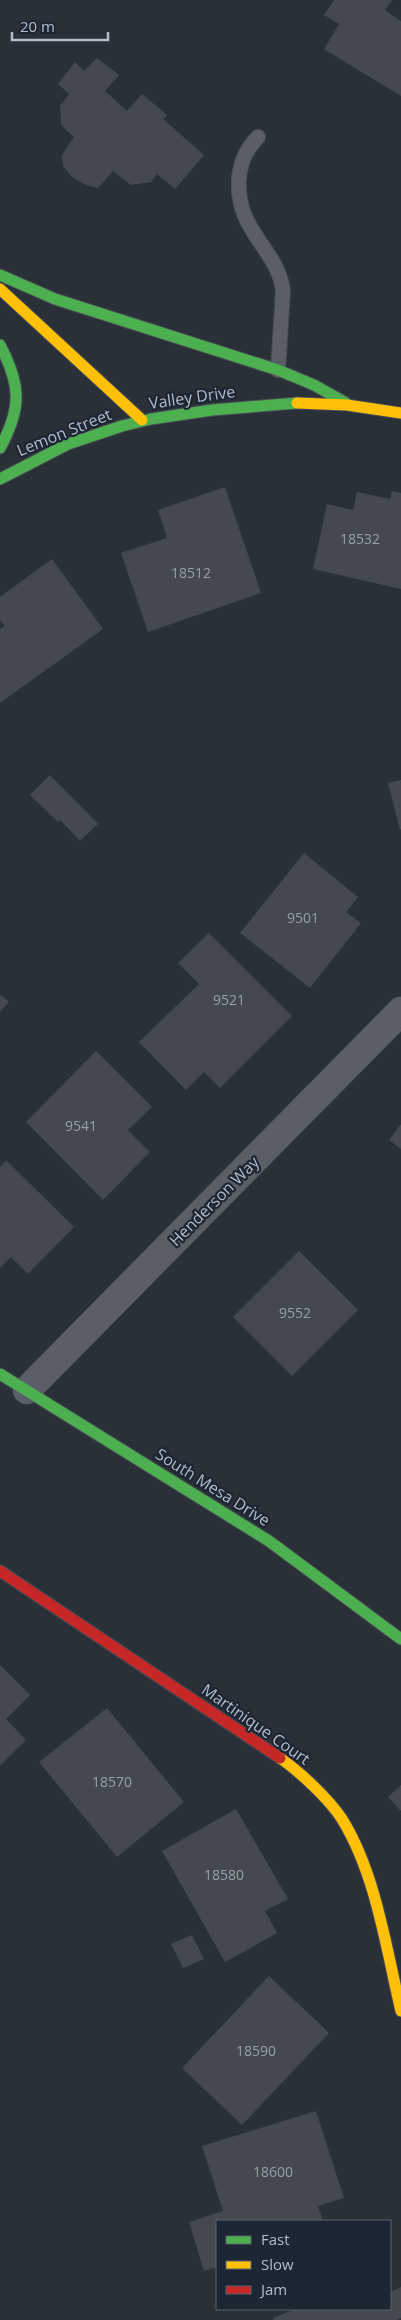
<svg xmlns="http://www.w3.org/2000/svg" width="401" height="2320" viewBox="0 0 401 2320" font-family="'Open Sans',sans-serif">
<rect width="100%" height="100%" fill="#2a3038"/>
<path fill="#444950" d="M 334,0 L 392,0 L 385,10 L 401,21 L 401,96 L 324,49 L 339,24 L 324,15 Z
M 97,58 L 119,75 L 105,91 L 127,111 L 142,94 L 167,115 L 163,119 L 204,155 L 175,189 L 157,174 L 151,182 L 131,185 L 113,171 L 98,188 L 86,185 L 73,178 L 63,166 L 62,155 L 74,137 L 61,125 L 60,106 L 69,94 L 58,84 L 75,62 L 84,71 Z
M 225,487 L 261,593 L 148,632 L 121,553 L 167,538 L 158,510 Z
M 392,491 L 401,493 L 401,589 L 313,569 L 327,504 L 353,510 L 357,492 L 390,499 Z
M 52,559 L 103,629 L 0,703 L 0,629 L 5,626 L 0,620 L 0,597 Z
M 50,775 L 98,824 L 80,841 L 60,820 L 58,822 L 30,795 Z
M 401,780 L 401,829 L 400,830 L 388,783 Z
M 304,853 L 358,897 L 346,912 L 361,923 L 310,988 L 240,933 Z
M 209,933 L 292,1016 L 220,1088 L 204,1072 L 186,1090 L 139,1042 L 199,984 L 178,963 Z
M 0,994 L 9,1002 L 0,1012 Z
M 96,1051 L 152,1107 L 128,1130 L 150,1152 L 103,1200 L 26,1122 Z
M 401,1124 L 401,1149 L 389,1140 Z
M 6,1160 L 74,1227 L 28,1274 L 11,1257 L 0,1268 L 0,1167 Z
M 299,1251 L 358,1310 L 292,1376 L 233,1317 Z
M 0,1665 L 30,1695 L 6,1719 L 26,1740 L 0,1766 Z
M 107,1708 L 184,1802 L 117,1857 L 39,1762 Z
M 401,1785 L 401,1811 L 388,1797 Z
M 236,1809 L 288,1899 L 265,1911 L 277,1933 L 225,1962 L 162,1851 Z
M 192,1935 L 204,1959 L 183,1968 L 171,1944 Z
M 269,1976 L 329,2033 L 242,2125 L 182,2068 Z
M 316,2111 L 344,2198 L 318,2206 L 323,2221 L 217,2221 L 217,2267 L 204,2271 L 189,2222 L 223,2211 L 202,2146 Z
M 401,2287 L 401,2318 L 397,2320 L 274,2320 L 273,2318 L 295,2309 L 390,2309 L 390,2292 Z"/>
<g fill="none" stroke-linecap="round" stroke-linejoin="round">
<g stroke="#484c53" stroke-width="16">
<path id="lane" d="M 258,137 C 246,150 241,160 239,178 C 235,232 278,248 283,291 L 278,370"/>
</g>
<g stroke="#484c53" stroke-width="29">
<path id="street" d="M 27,1390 L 401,1011"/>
</g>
<g stroke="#484c53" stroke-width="13">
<path id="fast" d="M 0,275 L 55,299 L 278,370 L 314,385 L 346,403
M 0,345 C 21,385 22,408 0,448
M 0,479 L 68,444 L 122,426 L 151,419 L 212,410 L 297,403
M 0,1374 L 269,1541 L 401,1639"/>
</g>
<g stroke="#484c53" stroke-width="13">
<path id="slow" d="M 0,289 L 142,420
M 297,403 L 347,405 L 401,413
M 280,1758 C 299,1771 329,1799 342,1819 C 376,1874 386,1948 401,2011"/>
</g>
<g stroke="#484c53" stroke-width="13">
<path id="jam" d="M 0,1571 L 280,1758"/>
</g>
<use href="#lane" stroke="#5a5e66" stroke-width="14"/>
<use href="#street" stroke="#5a5e66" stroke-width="28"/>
<use href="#fast" stroke="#4caf50" stroke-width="11"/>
<use href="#slow" stroke="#ffc107" stroke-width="11"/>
<use href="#jam" stroke="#c62828" stroke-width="11"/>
</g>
<g text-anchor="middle" stroke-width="4.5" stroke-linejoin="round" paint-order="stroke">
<g font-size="14" fill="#989fab">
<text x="360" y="544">18532</text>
<text x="191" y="578">18512</text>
<text x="303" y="923">9501</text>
<text x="229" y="1005">9521</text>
<text x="81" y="1131">9541</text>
<text x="295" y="1318">9552</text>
<text x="112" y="1787">18570</text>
<text x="224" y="1880">18580</text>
<text x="256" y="2056">18590</text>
<text x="273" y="2177">18600</text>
</g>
<g font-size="16" fill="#b4bcc9" stroke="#1d2633">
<text transform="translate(192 397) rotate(-8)" y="6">Valley Drive</text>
<text transform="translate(64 432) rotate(-22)" y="6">Lemon Street</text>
<text transform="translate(214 1201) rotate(-45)" y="6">Henderson Way</text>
<text transform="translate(213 1487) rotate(32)" y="6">South Mesa Drive</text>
<text transform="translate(256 1724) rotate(35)" y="6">Martinique Court</text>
</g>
</g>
<rect x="216" y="2220" width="175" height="90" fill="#1d2633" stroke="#59626f"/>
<rect x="226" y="2236" width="25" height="8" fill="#4caf50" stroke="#59626f"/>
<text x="261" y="2245" font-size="15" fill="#b4bcc9">Fast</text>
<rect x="226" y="2261" width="25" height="8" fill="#ffc107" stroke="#59626f"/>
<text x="261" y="2270" font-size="15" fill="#b4bcc9">Slow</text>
<rect x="226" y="2286" width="25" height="8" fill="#c62828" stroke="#59626f"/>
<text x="261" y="2295" font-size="15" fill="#b4bcc9">Jam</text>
<path d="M12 32v8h96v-8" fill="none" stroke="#b4bcc9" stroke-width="2.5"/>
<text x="20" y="32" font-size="15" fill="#b4bcc9" stroke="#1d2633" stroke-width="4" paint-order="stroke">20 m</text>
</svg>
